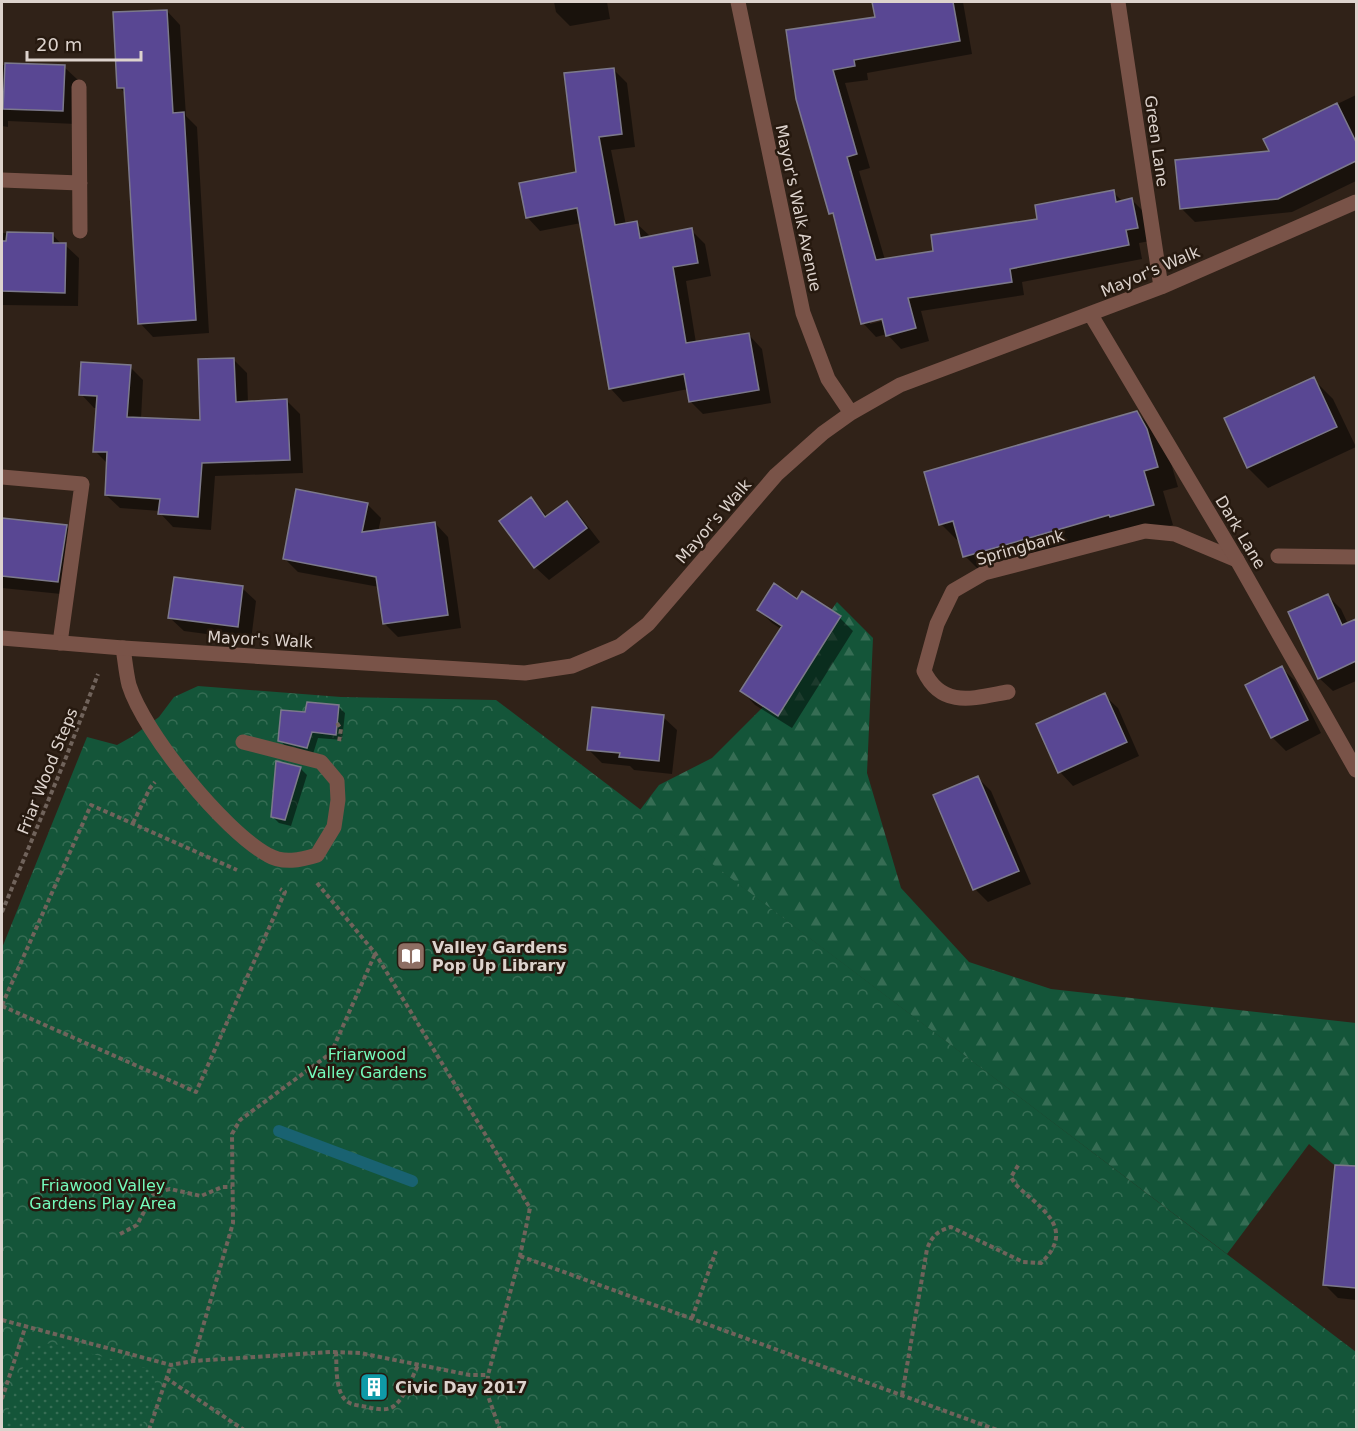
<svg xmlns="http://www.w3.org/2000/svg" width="1358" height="1431" viewBox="0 0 1358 1431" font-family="'DejaVu Sans',sans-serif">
<defs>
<pattern id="forest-firs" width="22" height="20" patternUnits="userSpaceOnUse" patternTransform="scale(1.5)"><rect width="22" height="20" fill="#145539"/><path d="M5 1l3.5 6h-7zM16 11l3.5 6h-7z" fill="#366d54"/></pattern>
<pattern id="park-crowns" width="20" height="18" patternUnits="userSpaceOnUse" patternTransform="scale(1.5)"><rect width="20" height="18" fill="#145539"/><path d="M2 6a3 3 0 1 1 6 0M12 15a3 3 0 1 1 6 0" fill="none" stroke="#366d54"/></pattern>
<pattern id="garden-dots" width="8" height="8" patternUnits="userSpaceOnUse" patternTransform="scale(1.5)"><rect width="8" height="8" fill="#145539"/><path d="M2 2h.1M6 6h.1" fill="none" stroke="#366d54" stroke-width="1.8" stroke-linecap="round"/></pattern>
</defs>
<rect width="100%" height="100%" fill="#302218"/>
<path fill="url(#forest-firs)" d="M 837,602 L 873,638 L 867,773 L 901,888 L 969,962 L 1051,989 L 1356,1023 L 1356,1183 L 1309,1144 L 1227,1254 L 640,810 L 659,785 L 712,758 L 763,707 Z"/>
<path fill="url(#park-crowns)" d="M 198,686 L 341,697 L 496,700 L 1356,1352 L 1356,1429 L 2,1430 L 2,948 L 87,737 L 117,745 L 133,736 L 159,717 L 174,697 Z"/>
<path fill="url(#garden-dots)" d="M 51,1343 L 149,1369 C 164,1384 147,1412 141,1429 L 2,1429 L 26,1358 L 35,1347 Z"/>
<path fill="#0007" fill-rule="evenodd" d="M 554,2 L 607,2 L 610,19 L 570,26 L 556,12 Z
M 874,2 L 963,2 L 972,54 L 867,73 L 868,80 L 845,83 L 870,168 L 859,171 L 885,260 L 935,252 L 1039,220 L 1113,192 L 1123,202 L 1132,200 L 1145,213 L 1150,241 L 1139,243 L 1142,259 L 1022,282 L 1024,295 L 921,311 L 929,341 L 901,349 L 887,334 L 876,337 L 863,323 L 836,218 L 831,213 L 798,99 L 877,18 ZM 889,316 L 890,319 L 870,324 L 870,320 Z
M 167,11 L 180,25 L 186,116 L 197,127 L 209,333 L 153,337 L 140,323 L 126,94 L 119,87 Z
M 2,65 L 64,67 L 78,80 L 76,124 L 8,121 L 8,127 L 2,126 Z
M 613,69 L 627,83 L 635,147 L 611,150 L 626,225 L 636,223 L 650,236 L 691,230 L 705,244 L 711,276 L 686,281 L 696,343 L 749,335 L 762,349 L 771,403 L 703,414 L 690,401 L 688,389 L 623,402 L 610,388 L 581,223 L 540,231 L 527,217 L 577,173 Z
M 1356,95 L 1356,181 L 1292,212 L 1195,222 L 1181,208 L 1271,152 L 1265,139 Z
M 2,233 L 53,235 L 62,245 L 65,245 L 79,258 L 78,306 L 2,305 Z
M 234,360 L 247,373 L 248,403 L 286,400 L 300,414 L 303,473 L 215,476 L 211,530 L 173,527 L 160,513 L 160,511 L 120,508 L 106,495 L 108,464 L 95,451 L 98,408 L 94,408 L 81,394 L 130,367 L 143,380 L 141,419 L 201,422 Z
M 1313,379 L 1333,399 L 1356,447 L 1268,488 L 1248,468 L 1226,419 Z
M 1137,413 L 1157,433 L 1167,450 L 1178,487 L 1163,491 L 1173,525 L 985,576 L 965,556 L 961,544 L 941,524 Z
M 531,499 L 548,517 L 567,503 L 580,516 L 600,542 L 549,580 L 535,567 Z
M 367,504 L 381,518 L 378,532 L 435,523 L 448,537 L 461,628 L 398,637 L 384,623 L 379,587 L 298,572 L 284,558 Z
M 2,520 L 66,526 L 79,540 L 71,595 L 2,588 Z
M 242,588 L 256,601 L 251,640 L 184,631 L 170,618 Z
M 1328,596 L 1341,609 L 1348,624 L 1356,620 L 1356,681 L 1333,691 L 1319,678 Z
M 798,601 L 840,618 L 853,631 L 792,728 L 755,705 L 742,691 L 781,629 L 772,623 L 759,610 Z
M 1282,668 L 1295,681 L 1321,733 L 1286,751 L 1272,737 Z
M 1104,695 L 1118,708 L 1139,756 L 1073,786 L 1060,772 L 1038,725 Z
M 338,706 L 345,713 L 342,740 L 318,738 L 313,754 L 286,747 L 280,740 L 307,714 Z
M 663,717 L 677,730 L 672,774 L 634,770 L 630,766 L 602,763 L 588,749 Z
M 300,768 L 307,775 L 291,826 L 279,823 L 273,817 Z
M 978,778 L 991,791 L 1031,884 L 988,902 L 975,889 Z
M 1348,1177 L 1356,1196 L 1356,1300 L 1338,1298 L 1325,1285 Z"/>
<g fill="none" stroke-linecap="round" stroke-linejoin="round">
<path stroke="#196271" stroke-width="12" d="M 279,1131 L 412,1181"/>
</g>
<path fill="#594793" stroke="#7c798b" stroke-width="1.5" d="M 872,2 L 953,2 L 960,41 L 854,60 L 855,66 L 833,70 L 857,154 L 847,157 L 876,260 L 933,251 L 931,235 L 1037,219 L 1035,205 L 1114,190 L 1116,202 L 1132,198 L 1138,228 L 1126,230 L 1129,245 L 1010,269 L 1012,282 L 908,298 L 916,328 L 886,336 L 882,319 L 861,324 L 833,213 L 829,214 L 796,99 L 786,30 L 875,17 Z
M 167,10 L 173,113 L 184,112 L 196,320 L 138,324 L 124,88 L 117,88 L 113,12 Z
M 5,63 L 65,65 L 63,111 L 3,109 Z
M 614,68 L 622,134 L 599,137 L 615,225 L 637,221 L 640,238 L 692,228 L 698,263 L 673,267 L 686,343 L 749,333 L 759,390 L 689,402 L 684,374 L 609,389 L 577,208 L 526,218 L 519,183 L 576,172 L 564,73 Z
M 1337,103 L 1356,142 L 1356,161 L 1278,199 L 1180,209 L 1175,160 L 1269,151 L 1263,139 Z
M 7,232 L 53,233 L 53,243 L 66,243 L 65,293 L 2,291 L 2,241 L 6,241 Z
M 234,358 L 236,402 L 287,399 L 290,460 L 202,463 L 198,517 L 158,514 L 160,499 L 105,495 L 107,452 L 93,452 L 97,396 L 79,395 L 81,362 L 131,365 L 127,417 L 200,420 L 198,359 Z
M 1314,377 L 1337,427 L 1247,468 L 1224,418 Z
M 1137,411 L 1147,429 L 1158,467 L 1144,471 L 1154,505 L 1110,517 L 1109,515 L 963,557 L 953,521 L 939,525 L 924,472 Z
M 296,489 L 368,503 L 362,532 L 435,522 L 448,615 L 383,624 L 376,577 L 283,559 Z
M 531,497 L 545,517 L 567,501 L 587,528 L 534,568 L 499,521 Z
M 2,518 L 67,525 L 58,582 L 2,576 Z
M 174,577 L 243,586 L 238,627 L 168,618 Z
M 774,583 L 797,599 L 802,591 L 841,616 L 778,716 L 740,691 L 782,626 L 757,610 Z
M 1328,594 L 1342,625 L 1356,619 L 1356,661 L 1318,679 L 1288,612 Z
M 1282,666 L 1308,720 L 1271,738 L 1245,685 Z
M 1105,693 L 1127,742 L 1058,773 L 1036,724 Z
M 307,702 L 339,705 L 336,735 L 312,732 L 307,748 L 278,741 L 281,710 L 305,712 Z
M 592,707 L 664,715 L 659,761 L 619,757 L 620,753 L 587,750 Z
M 276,761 L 301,767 L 285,820 L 271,817 Z
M 978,776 L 1019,871 L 973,890 L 933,795 Z
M 1335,1165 L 1356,1166 L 1356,1288 L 1323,1285 Z"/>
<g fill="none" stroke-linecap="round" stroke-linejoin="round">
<path stroke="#70635b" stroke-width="4" stroke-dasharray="4.5 3" stroke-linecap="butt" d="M 337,723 L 341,729 L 339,742
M 133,823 L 150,788 L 155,782
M 317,883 L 375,953 L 530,1208 L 520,1256 L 488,1375 L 487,1393 L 500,1430
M 2,912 L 65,760 L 98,674
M 2,1005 L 91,805 L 237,870
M 2,1006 L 196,1092 L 285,892 L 280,889
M 120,1234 L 137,1225 L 154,1193 L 170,1189 L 201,1196 L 222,1187 L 232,1187
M 520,1256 L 997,1430
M 692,1318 L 716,1251
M 2,1320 L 171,1365 L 193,1361 L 330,1352 L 360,1353 L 470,1375 L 488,1375
M 336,1352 C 337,1367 334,1398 352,1404 C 358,1406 365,1406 371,1408 C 378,1409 387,1411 394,1406 C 405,1397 412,1378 418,1365
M 193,1361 L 233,1223 L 232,1134 L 240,1120 L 331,1053 L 375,954
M 166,1378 L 244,1430
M 902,1395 L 927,1249 C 932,1236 937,1231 951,1227 L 1023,1262 L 1041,1263 C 1077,1228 1041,1209 1015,1184 L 1011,1177 L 1019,1164
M 2,1399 L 25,1328
M 149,1430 L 171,1365"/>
<path stroke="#795348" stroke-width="15" d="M 2,477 L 82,484 L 60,643
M 123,648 C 125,660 126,673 129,685 C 144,733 224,831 268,855 C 283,864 301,860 317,855 L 334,827 L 338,800 L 337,781 L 321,762 L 243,742
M 1008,692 C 974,698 942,709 924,671 L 937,624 L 953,591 L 984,573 L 1145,531 L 1175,534 L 1237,560"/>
<path stroke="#795348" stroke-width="15" d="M 738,2 L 803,313 L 828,379 L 851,413
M 1118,2 L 1161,287
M 79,87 L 80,231
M 2,180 L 80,183
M 1091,315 L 1237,560 L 1356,770
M 1278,556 L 1356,557
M 2,638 L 123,648 L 525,673 L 572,666 L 620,646 L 648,624 L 776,475 L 823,433 L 851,413 L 900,385 L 1161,287 L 1356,202"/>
</g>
<defs>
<g id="library-square" transform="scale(1.5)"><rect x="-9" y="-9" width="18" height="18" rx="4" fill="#8d6e63" stroke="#26190f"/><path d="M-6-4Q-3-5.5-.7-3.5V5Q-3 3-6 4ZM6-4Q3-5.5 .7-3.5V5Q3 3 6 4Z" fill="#fff"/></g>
<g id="building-square" transform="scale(1.5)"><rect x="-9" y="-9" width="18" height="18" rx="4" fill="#0f9aa8" stroke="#26190f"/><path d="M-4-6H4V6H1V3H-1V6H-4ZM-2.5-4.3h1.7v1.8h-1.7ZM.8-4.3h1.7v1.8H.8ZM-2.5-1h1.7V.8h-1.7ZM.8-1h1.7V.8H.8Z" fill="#fff"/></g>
</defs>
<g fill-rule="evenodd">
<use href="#library-square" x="411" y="956"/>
<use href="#building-square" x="374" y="1387"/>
</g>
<g text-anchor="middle" stroke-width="5" stroke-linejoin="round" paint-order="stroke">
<g font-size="16" fill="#ddd3cd" stroke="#26190f">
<text transform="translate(1157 141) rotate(82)" y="6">Green Lane</text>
<text transform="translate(799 208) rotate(78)" y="6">Mayor's Walk Avenue</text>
<text transform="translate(1150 271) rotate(-23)" y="6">Mayor's Walk</text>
<text transform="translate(713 521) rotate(-49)" y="6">Mayor's Walk</text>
<text transform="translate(1241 532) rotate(59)" y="6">Dark Lane</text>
<text transform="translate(1020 547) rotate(-16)" y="6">Springbank</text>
<text transform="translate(260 639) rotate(3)" y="6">Mayor's Walk</text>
<text transform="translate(47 771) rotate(-68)" y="6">Friar Wood Steps</text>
</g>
<g font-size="16" font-weight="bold" fill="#ddd3cd" stroke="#26190f" text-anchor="start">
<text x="432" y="953">Valley Gardens<tspan x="432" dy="18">Pop Up Library</tspan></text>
<text x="395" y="1393">Civic Day 2017</text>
</g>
<g font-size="16" fill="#74fbbb" stroke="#26190f">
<text x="367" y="1060">Friarwood<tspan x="367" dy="18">Valley Gardens</tspan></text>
<text x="103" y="1191">Friawood Valley<tspan x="103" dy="18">Gardens Play Area</tspan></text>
</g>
</g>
<rect width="1358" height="1431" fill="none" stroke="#ddd3cd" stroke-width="6"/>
<path d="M27 51v9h114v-9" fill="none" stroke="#ddd3cd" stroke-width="3"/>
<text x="36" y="51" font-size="18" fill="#ddd3cd" stroke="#26190f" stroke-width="4.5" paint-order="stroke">20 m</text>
</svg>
